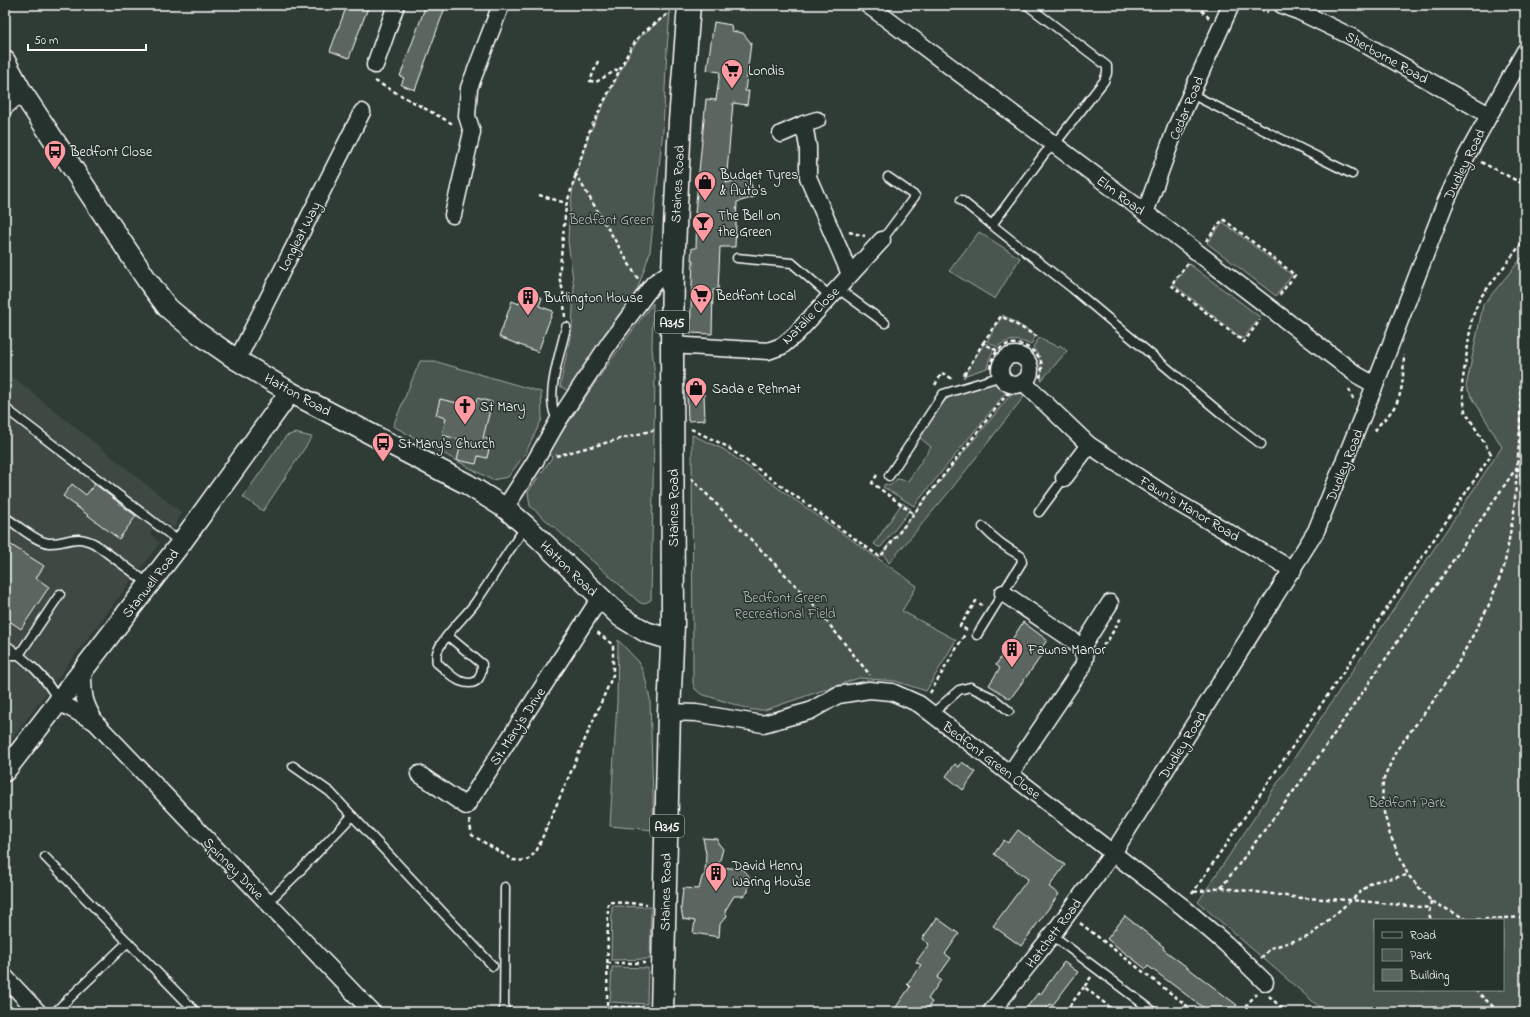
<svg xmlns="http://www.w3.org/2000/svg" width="1530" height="1017" font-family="'Indie Flower',sans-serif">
	<rect width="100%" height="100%" fill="#2f3b35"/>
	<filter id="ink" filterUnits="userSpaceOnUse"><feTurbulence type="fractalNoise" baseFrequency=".025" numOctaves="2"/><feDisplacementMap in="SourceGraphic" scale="8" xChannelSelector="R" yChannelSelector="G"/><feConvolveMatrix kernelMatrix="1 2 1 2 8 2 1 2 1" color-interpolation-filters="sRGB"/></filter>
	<g filter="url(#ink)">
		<!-- built -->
		<polygon fill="#3c4842" points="13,377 182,513 174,528 161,520 150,533 160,543 5,748 5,387"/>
		<!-- green -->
		<g fill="#4a544f" stroke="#a4aaa7" fill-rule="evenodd">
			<polygon points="670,13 667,48 663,130 650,252 632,305 568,391 560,386 572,328 574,288 568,241 569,218 573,187 579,166 590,132 630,52 641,36"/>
			<polygon points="1223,222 1292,275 1276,296 1207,243"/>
			<polygon points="979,232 1020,258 995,299 949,271"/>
			<path d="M 1525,254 L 1525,1012 L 1325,1012 L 1198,902 L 1502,447 L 1466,387 L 1483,305 ZM 1375,920 L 1503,920 L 1503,990 L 1375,990 Z"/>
			<polygon points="1189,264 1260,317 1243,339 1173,284"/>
			<path d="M 653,303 L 652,348 L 655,377 L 651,600 L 643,604 L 639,602 L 530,506 L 528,492 L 551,459 L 552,457 L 548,454 C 581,402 616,352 653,303 Z"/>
			<path d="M 1003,315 L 1036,335 L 1031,345 C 1017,339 1010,338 997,347 L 987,341 Z"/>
			<path d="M 1039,338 L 1058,347 L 1060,345 L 1067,351 L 1041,381 C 1042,365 1041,360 1033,347 Z"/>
			<polygon points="986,343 994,349 989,360 987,368 966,375 964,378 963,377 984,344"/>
			<polygon points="420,361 434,361 541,392 542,419 525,454 508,477 492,480 393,426"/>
			<path d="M 991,378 L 1007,391 L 914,506 L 883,487 L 885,484 L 890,486 L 897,479 L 908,481 L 931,447 L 919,437 C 928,421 937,404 954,394 C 965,388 979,383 991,378 Z"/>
			<polygon points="1020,392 1026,394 949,492 889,563 884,555 884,550 1012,393"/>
			<polygon points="295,433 312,437 263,511 243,497 286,436"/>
			<polygon points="692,435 723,449 917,586 902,611 956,640 926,691 895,681 859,678 765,710 752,710 701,694 695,689 693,683"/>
			<polygon points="902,503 911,509 881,547 878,547 874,544"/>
			<polygon points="618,640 639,662 645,677 650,699 654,830 610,826 617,702"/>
			<polygon points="612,906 651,907 650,959 611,960"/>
			<polygon points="612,967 648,968 647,1004 610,1002"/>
		</g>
		<!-- building -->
		<g fill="#5b6661" stroke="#fff">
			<polygon points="347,5 369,5 349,58 330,51"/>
			<polygon points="426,5 446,5 415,90 401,85 404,78 400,76"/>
			<polygon points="714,22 731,25 732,31 743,33 751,43 745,91 749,91 747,105 733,103 726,183 749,177 755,197 737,202 735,247 720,247 718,290 713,290 712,334 690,333 693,260 691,260 692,248 696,248 697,213 695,213 705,109 706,99 716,100 720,72 707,70"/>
			<polygon points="524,291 542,298 539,306 553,311 538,352 499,337 512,301 519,304"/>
			<polygon points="704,394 705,420 688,421 687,395"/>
			<polygon points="477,398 492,402 483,438 491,440 487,458 478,456 476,464 457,460 462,440 442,435 446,418 436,415 440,399 475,407"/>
			<polygon points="72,484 86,495 95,484 136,516 119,539 63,496"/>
			<polygon points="5,541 44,566 36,578 49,587 21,629 5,618"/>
			<polygon points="1023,622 1047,640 1039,652 1042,654 1035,665 1010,699 989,685 1000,668 996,665"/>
			<polygon points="962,762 976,772 963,790 946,776 955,764 959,767"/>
			<polygon points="1018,830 1065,865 1049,887 1059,894 1021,946 993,926 1028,879 994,854 1004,840 1008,843"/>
			<polygon points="703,838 718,839 718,843 723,849 718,867 743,869 749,876 748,892 743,896 734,896 725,911 727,916 720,924 719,937 693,933 695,921 683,919 681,908 683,888 699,889 702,877 705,874 706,854"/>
			<polygon points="1125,916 1164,947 1163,949 1237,1005 1231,1012 1209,1012 1148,966 1146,969 1107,939"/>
			<polygon points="937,918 959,934 945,954 951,958 937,978 941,980 928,999 932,1002 925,1012 902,1012 896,1007 910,987 907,984 921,965 916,962 929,944 922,939"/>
			<polygon points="1064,962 1078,972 1052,1006 1050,1004 1044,1012 1023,1012 1038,993 1040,995"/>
		</g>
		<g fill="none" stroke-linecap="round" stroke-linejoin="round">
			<!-- service casing -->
			<g stroke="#fff" stroke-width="11">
				<g id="service">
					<polyline points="1027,5 1107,66 1107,73 1104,81 1054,145 1045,153 992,225 1072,288 1223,415 1261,444"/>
					<polyline points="1191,94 1352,174"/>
					<polyline points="961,200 992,225"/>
					<polyline points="882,240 915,196 888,177"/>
					<polyline points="737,258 792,263 830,296"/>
					<polyline points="837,288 885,323"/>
					<polyline points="5,408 181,543"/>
					<path d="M 558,421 C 543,399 561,352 566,327"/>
					<polyline points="889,476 943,394 1002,376"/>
					<polyline points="1039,512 1064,478"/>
					<path d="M 5,517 C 16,524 36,542 49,543 C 68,544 73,533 95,544 L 149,584"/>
					<path d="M 977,635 L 1022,562 L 1021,556 C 1006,548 994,539 983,527"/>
					<path d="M 448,636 L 482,664 C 482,679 476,687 460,681 C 452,678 444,668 437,663 C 436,658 436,653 439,648 C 447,632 464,618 475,603 C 493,578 507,551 526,527"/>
					<path d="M 5,644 C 27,661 46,676 58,701"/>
					<polyline points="5,655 19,655"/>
					<polyline points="19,655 60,594"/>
					<polyline points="932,714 959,690 970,687 993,698 1009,711"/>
					<polyline points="293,766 330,792 493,966"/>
					<polyline points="45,857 196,1012"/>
					<polyline points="267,903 296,875 352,816"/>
					<polyline points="1052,935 1154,1012"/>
					<polyline points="55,1012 128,942"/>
					<polyline points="504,1012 505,887"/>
				</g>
			</g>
			<!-- minor casing -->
			<g stroke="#fff" stroke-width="19">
				<g id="minor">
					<polyline points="868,5 1167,229 1357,375 1375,385"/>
					<polyline points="1282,5 1298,11 1352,37 1489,115"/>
					<polyline points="375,65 396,5"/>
					<polyline points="5,107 22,92"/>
					<polyline points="817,120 804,124 808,147 808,177 850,274"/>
					<polyline points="781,134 804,124"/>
					<polyline points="1145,213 1177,125 1231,5"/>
					<polyline points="453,215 472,132 467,116 469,88 501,5"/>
					<polyline points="672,345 768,351 782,346 795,335 882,240"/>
					<circle cx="1015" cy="370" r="15"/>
					<polyline points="237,360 362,112"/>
					<polyline points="1023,382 1089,445 1178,503 1293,570"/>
					<polyline points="1064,478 1089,445"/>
					<polyline points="505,508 534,463 558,421 610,342 654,283 673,270"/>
					<polyline points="1003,593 1071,639 1081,649 1085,658 1083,666 1010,774"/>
					<polyline points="1081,649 1110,603"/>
					<path d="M 83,671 C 83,695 83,702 96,723 L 372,1012"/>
					<polyline points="59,702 95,722"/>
					<polyline points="669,712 696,713 763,724 810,711 838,695 869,690 892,692 919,704 1183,907 1226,944 1265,982"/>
					<polyline points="419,774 466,806 600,598"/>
					<polyline points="5,977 38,1012"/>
					<polyline points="991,1012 1052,935 1113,853 1316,531 1375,385 1444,206 1467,155 1525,51"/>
				</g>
			</g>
			<!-- tertiary casing -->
			<g stroke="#fff" stroke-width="23">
				<g id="tertiary">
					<polyline points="5,61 22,92 147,280 168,308 198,333 237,360 290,392 467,484 505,508 526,526 621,617 646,632 672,640"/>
					<polyline points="5,771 181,543 290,392"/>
				</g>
			</g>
			<!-- primary casing -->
			<g stroke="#fff" stroke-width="25">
				<polyline id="primary" points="662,1012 669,712 673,625 672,345 673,270 680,121 689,5"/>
			</g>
			<!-- path -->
			<g stroke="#fff" stroke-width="2.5" stroke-dasharray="4 3" stroke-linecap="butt">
				<polyline points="1197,5 1209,18"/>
				<polyline points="1246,8 1256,8 1268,12"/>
				<polyline points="1522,36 1525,30"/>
				<polyline points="598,61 590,81 596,82 620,68"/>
				<polyline points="375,81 453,124"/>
				<polyline points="1481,162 1525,185"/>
				<polyline points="575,173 638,279"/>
				<polyline points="539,195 566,203"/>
				<polyline points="849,232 865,236"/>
				<polyline points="1206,241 1223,219 1295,275 1278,297"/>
				<polyline points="1188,263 1171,285 1244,342 1260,320"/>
				<polyline points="565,317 563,291 559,277 566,206 589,132 629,51 640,35 670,12"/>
				<polyline points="983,343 1001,316 1038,337"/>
				<polyline points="1525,356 1521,371 1520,428 1514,512 1504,567 1488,607 1457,665 1434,700 1396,751 1383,781 1382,805 1390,835 1408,875 1431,901 1468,920 1525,917"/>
				<path d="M 990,368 C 993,344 1016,336 1034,352 C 1037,355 1041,359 1041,362 C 1043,367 1041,373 1040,378"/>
				<polyline points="964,375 983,343 998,351"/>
				<polyline points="935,385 942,373 953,379"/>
				<polyline points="1349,389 1353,399"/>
				<polyline points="691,429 726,446 880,557 1007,394 1013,394"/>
				<path d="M 1375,431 C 1379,423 1388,417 1393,409 C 1404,393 1403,374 1404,355"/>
				<polyline points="556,456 654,430"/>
				<polyline points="1517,467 1525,483"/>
				<polyline points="877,475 872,483 914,514"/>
				<polyline points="691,478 807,597 870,675"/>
				<polyline points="967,630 960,626 976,601 982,605"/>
				<polyline points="1103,645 1107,642 1122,616"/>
				<polyline points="930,693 965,634"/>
				<polyline points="469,820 472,835 513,860 526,861 536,852 613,675 613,645 596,631"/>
				<polyline points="1221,888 1308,772 1517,467"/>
				<polyline points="1194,892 1221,888 1250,891 1301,898 1351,900 1430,908"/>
				<polyline points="1192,894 1488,460 1491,454 1465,411 1462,385 1472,318 1480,298 1525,239"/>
				<polyline points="1431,901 1429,914 1431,920"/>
				<polyline points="1080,923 1195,1012"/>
				<polyline points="1261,958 1271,948 1310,936 1372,882 1408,875"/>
				<polyline points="607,963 645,963"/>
				<polyline points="1091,977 1084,987 1116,1012"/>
				<polyline points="1475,990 1499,1012"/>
				<polyline points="1269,996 1286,1012"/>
				<polyline points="607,1007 644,1007"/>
				<polyline points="607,1012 608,902 647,904"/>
				<polyline points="1065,1012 1084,987"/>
				<polyline points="1241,1012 1256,994"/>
			</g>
			<!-- service -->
			<use href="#service" stroke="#26332d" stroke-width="8"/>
			<!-- minor -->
			<use href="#minor" stroke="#26332d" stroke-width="16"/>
			<!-- tertiary -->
			<use href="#tertiary" stroke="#26332d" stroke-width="20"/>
			<!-- primary -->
			<use href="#primary" stroke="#26332d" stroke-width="22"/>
		</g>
	</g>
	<!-- icons -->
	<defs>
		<g id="supermarket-pin" transform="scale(1.15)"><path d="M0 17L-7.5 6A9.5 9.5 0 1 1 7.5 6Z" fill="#ff9aa2" stroke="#26332d"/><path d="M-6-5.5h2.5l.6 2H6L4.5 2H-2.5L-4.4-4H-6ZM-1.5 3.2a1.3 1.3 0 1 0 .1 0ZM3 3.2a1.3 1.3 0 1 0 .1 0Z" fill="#111"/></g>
		<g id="bus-pin" transform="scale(1.15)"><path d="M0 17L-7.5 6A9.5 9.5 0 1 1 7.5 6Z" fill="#ff9aa2" stroke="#26332d"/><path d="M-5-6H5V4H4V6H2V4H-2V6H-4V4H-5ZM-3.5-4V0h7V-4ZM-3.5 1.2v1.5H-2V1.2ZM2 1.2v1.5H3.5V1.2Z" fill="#111"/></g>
		<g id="shop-pin" transform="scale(1.15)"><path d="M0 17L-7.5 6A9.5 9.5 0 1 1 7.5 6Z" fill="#ff9aa2" stroke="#26332d"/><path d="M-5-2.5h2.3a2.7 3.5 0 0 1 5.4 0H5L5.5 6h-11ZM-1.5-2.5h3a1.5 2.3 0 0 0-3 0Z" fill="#111"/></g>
		<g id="bar-pin" transform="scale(1.15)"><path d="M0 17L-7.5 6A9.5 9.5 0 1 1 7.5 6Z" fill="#ff9aa2" stroke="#26332d"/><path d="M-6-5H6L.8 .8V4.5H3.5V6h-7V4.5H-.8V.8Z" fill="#111"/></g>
		<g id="building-pin" transform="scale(1.15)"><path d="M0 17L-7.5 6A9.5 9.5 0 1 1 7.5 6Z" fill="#ff9aa2" stroke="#26332d"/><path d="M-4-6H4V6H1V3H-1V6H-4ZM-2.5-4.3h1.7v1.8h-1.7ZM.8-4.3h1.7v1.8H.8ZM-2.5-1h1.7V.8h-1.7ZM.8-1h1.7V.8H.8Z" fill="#111"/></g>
		<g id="church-pin" transform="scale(1.15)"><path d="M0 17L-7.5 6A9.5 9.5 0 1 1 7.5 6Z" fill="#ff9aa2" stroke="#26332d"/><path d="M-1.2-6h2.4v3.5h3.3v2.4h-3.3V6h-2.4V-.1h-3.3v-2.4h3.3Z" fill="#111"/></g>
	</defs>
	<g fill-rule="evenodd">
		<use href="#supermarket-pin" x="732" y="70"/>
		<use href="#bus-pin" x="55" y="151"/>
		<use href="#shop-pin" x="705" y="182"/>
		<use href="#bar-pin" x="703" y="223"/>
		<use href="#supermarket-pin" x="701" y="295"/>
		<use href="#building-pin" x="528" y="297"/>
		<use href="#shop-pin" x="696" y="388"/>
		<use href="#church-pin" x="465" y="406"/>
		<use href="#bus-pin" x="383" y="443"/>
		<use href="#building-pin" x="1012" y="649"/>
		<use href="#building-pin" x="716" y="873"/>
	</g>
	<g text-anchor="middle" stroke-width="3" stroke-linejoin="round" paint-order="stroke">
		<!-- shield labels -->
		<g fill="#26332d" stroke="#bec2c0" stroke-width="1">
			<rect x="655" y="311" width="34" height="22" rx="3"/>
			<rect x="650" y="815" width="34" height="22" rx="3"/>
		</g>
		<g font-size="13" font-weight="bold" fill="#fff">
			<text x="672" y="327">A315</text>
			<text x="667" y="831">A315</text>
		</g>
		<!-- street labels -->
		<g font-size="14" fill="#fff" stroke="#26332d">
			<text transform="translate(1387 57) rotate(29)" y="5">Sherborne Road</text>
			<text transform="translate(1186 108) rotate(-67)" y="5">Cedar Road</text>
			<text transform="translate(1464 164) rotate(-64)" y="5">Dudley Road</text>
			<text transform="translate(677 184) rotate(-87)" y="5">Staines Road</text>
			<text transform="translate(1121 195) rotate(37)" y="5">Elm Road</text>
			<text transform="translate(299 236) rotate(-63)" y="5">Longleat Way</text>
			<text transform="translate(810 315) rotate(-45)" y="5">Natalie Close</text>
			<text transform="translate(298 394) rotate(29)" y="5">Hatton Road</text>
			<text transform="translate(1344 465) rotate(-68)" y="5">Dudley Road</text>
			<text transform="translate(673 508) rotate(-90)" y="5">Staines Road</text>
			<text transform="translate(1190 508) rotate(31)" y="5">Fawn's Manor Road</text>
			<text transform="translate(569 568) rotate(44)" y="5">Hatton Road</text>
			<text transform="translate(150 583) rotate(-52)" y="5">Stanwell Road</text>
			<text transform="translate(517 726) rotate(-57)" y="5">St. Mary's Drive</text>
			<text transform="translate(1182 745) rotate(-58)" y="5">Dudley Road</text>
			<text transform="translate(992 760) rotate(37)" y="5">Bedfont Green Close</text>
			<text transform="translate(234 868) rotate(46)" y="5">Spinney Drive</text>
			<text transform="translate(665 892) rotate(-89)" y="5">Staines Road</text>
			<text transform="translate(1053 933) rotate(-53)" y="5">Hatchett Road</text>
		</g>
		<!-- poi labels -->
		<g font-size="14" fill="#fff" stroke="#26332d" text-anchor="start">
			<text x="748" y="75">Londis</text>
			<text x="70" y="156">Bedfont Close</text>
			<text x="720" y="179">Budget Tyres<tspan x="720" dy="16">&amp; Auto's</tspan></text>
			<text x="718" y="220">The Bell on<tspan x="718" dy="16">the Green</tspan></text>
			<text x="716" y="300">Bedfont Local</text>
			<text x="544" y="302">Burlington House</text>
			<text x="712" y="393">Sada e Rehmat</text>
			<text x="480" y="411">St Mary</text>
			<text x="398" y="448">St Mary's Church</text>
			<text x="1028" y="654">Fawns Manor</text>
			<text x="732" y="870">David Henry<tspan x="732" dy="16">Waring House</tspan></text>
		</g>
		<!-- park labels -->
		<g font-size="14" fill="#b7bbb9" stroke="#26332d">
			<text x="611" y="224">Bedfont Green</text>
			<text x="785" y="602">Bedfont Green<tspan x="785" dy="16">Recreational Field</tspan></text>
			<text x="1407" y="807">Bedfont Park</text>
		</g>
	</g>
	<!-- margin -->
	<rect width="1530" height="1017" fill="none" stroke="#26332d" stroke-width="20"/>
	<rect x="10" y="10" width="1510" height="997" fill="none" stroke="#fff" stroke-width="1.5" filter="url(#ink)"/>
	<!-- legend -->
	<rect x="1374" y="919" width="130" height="72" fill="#26332d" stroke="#7d8581"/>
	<rect x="1382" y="932" width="20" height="6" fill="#26332d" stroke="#7d8581"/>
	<text x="1410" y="939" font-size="12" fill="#ffffff">Road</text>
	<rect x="1382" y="949" width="20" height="12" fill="#4a544f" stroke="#7d8581"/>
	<text x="1410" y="959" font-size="12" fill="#ffffff">Park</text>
	<rect x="1382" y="969" width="20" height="12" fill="#5b6661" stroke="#7d8581"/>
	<text x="1410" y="979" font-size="12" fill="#ffffff">Building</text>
	<!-- scale -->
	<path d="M28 44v6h118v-6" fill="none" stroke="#ffffff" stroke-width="2"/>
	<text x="34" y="44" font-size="12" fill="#ffffff" stroke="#26332d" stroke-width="3" paint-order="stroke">50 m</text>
</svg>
